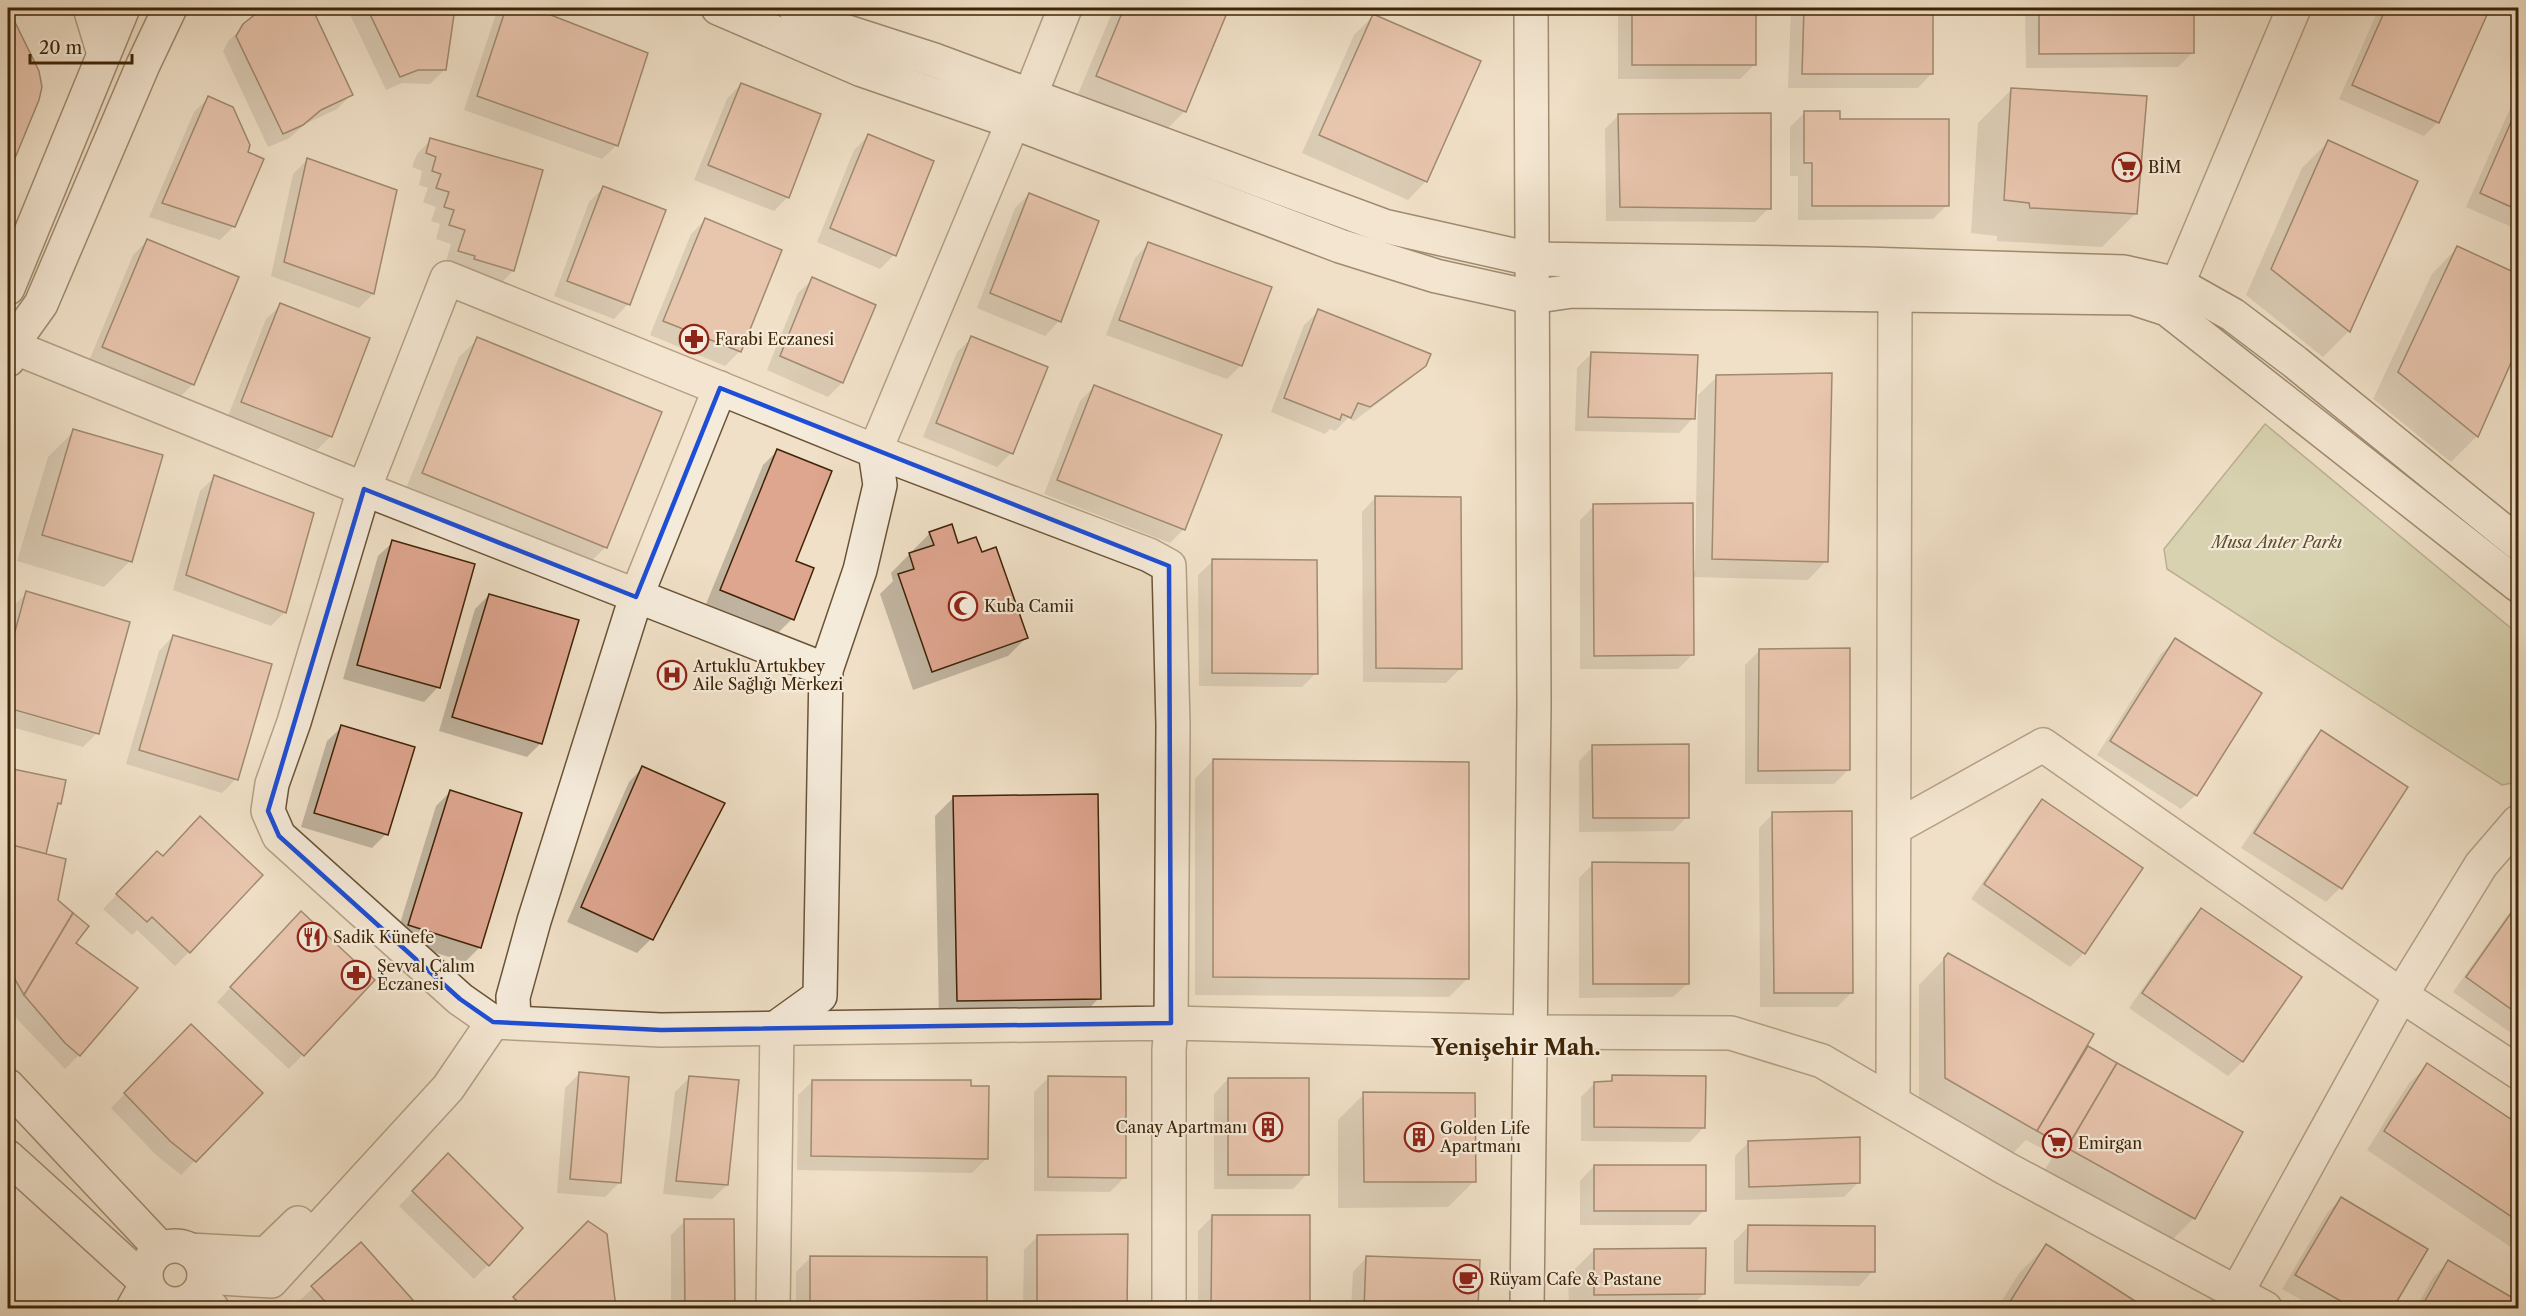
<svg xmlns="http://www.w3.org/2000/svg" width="2526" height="1316" font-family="'Libre Caslon Text',serif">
	<rect width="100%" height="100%" fill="#f0e0c7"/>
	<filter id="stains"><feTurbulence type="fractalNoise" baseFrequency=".00333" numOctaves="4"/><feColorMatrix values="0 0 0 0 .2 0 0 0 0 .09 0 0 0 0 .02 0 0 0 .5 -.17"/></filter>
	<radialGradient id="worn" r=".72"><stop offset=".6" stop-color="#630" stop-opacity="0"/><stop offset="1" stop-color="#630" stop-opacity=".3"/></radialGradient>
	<!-- green -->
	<polygon fill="#bac296" stroke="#7c734e" stroke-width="1.5" points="2265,424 2518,634 2518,782 2502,785 2167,569 2164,549"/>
	<!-- shadow -->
	<g fill="#0003">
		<polygon points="8,8 38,71 39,96 8,171"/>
		<polygon points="266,8 311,8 351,95 337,109 305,124 288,139 268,147 223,51 229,40"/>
		<polygon points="347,8 454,8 444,70 430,84 402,83 386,90"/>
		<polygon points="502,8 529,8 646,54 617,145 602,159 464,110 496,14"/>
		<polygon points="939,8 956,8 951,12"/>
		<polygon points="1114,8 1228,8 1185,111 1166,130 1078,94"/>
		<polygon points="1618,8 1754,8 1754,65 1740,79 1618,79"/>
		<polygon points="1791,8 1932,8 1932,73 1918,88 1788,88"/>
		<polygon points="2025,8 2192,8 2192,53 2178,67 2026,68"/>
		<polygon points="2379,8 2489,8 2438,122 2424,136 2339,99"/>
		<polygon points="1373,16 1426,181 1408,200 1302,153 1354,35"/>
		<polygon points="741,84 788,197 774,211 694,180 727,99"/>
		<polygon points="2011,90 2135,214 2102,247 1997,241 1997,236 1971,233 1978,123"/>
		<polygon points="2518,91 2518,230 2466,207"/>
		<polygon points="208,98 234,226 220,240 149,217 194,112"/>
		<polygon points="1805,112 1839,120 1947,205 1933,219 1798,220 1798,176 1790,176 1790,127"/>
		<polygon points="1619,115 1769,208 1755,222 1606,221 1605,129"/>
		<polygon points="868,136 894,255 880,269 817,242 854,150"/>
		<polygon points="431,140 513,271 499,285 445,265 451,244 436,239 440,224 431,221 436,207 423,202 428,188 419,185 422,171 412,167 417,154"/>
		<polygon points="2328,142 2416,181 2349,331 2323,357 2246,295 2302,168"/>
		<polygon points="308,159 396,191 373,294 359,308 271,276 293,174"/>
		<polygon points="603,188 664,211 628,304 614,319 554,296 589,202"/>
		<polygon points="1029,194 1097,222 1059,321 1045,336 977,308 1015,208"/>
		<polygon points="705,220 780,251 739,352 725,366 650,335 691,234"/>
		<polygon points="147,241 237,278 192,385 178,399 89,361 133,255"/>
		<polygon points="1149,243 1241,365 1227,379 1106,335 1135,258"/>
		<polygon points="2457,248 2518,276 2518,343 2477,436 2451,462 2373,399 2432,274"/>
		<polygon points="813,279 874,306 842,383 828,397 767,370 798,293"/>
		<polygon points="281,305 331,436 317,450 228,416 266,319"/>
		<polygon points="1319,311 1425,365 1410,379 1354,421 1348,418 1335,431 1330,429 1325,434 1271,412 1304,325"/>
		<polygon points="972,338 1011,453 997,467 923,437 957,352"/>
		<polygon points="478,339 606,547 587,565 405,491 459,357"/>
		<polygon points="1591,354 1693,418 1679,433 1575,431 1577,368"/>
		<polygon points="1717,377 1826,561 1808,580 1692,577 1692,655 1678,669 1580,669 1580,520 1594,506 1695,571 1698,395"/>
		<polygon points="1094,387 1184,529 1170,543 1044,494 1080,401"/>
		<polygon points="74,431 130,561 104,587 17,561 48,457"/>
		<polygon points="777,451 794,561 792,619 778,633 706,604 763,465"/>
		<polygon points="215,477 285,612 271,626 173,590 200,491"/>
		<polygon points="1376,497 1460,669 1446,683 1363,682 1362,512"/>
		<polygon points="930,533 981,554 1026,638 1008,656 913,690 880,594 893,581 891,573"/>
		<polygon points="393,542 438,687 424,702 343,679 378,556"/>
		<polygon points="1213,561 1316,673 1302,687 1199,686 1198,575"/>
		<polygon points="27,593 97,733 83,747 8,726 8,709 90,733 90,730 8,706 8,624 12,607"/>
		<polygon points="489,595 541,743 527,757 439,731 475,609"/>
		<polygon points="173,636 236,779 222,793 126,764 159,651"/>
		<polygon points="2176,640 2260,694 2196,795 2181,809 2097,755 2161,654"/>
		<polygon points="1759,651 1848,770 1834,784 1745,784 1745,665"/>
		<polygon points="342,727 386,834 372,848 301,827 327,741"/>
		<polygon points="2321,732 2406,787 2340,888 2326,902 2241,848 2307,747"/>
		<polygon points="1593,747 1687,817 1673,831 1579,832 1579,761"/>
		<polygon points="1213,760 1468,978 1449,997 1195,995 1195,779"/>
		<polygon points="643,767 651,939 637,953 567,922 629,782"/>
		<polygon points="8,770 65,782 60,803 55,808 44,856 56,900 73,943 79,1055 65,1069 16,1018 8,1004"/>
		<polygon points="450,792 480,947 465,962 395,940 436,806"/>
		<polygon points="954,797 1099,998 1081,1017 939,1019 935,816"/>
		<polygon points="2043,801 2084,953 2070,967 1971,899 2029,815"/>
		<polygon points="1773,814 1852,992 1837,1007 1760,1007 1759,828"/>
		<polygon points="163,857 189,952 175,966 137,930 132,935 103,909 143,867"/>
		<polygon points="1593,864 1688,983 1673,997 1579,998 1579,878"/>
		<polygon points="2518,905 2518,1038 2453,992 2507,916"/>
		<polygon points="2201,910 2300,977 2242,1062 2228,1076 2129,1008 2187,924"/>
		<polygon points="287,927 373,980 289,1069 217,1002"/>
		<polygon points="1948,955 2083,1052 2088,1048 2194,1218 2168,1244 2042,1174 2054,1155 2026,1140 2010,1156 1919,1104 1919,985"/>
		<polygon points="191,1026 261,1093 181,1175 156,1155 111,1108"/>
		<polygon points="2428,1065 2518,1125 2518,1252 2367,1150 2409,1083"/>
		<polygon points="579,1074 619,1183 605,1197 557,1193 565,1088"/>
		<polygon points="690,1077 727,1185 712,1199 663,1194 675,1092"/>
		<polygon points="1049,1077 1124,1178 1110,1192 1034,1191 1034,1092"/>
		<polygon points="1613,1077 1704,1127 1690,1142 1581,1141 1581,1097 1595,1083 1607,1083"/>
		<polygon points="1228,1079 1307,1174 1293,1189 1214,1189 1214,1094"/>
		<polygon points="813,1081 986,1159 972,1173 797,1170 798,1095"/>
		<polygon points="1364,1094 1474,1181 1448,1207 1338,1208 1338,1120"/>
		<polygon points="1749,1142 1858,1183 1844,1197 1735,1200 1735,1156"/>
		<polygon points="1594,1166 1704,1210 1690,1225 1580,1225 1580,1181"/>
		<polygon points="434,1170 488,1265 474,1279 399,1206"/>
		<polygon points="2341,1199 2426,1249 2391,1308 2315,1308 2282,1289 2327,1213"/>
		<polygon points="1212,1217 1309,1217 1309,1308 1198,1308 1198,1231"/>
		<polygon points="685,1221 733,1221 733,1308 671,1308 671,1235"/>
		<polygon points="1749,1226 1873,1271 1859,1286 1734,1284 1734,1241"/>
		<polygon points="606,1235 614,1308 504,1308 574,1237"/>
		<polygon points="1038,1236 1126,1236 1125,1308 1023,1308 1024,1250"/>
		<polygon points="361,1244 418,1308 304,1308 298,1302"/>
		<polygon points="2046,1246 2144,1308 1997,1308 2020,1272"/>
		<polygon points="1594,1250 1704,1294 1689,1308 1569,1308 1568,1276"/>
		<polygon points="1367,1257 1479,1261 1477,1308 1351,1308 1353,1272"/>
		<polygon points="810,1258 986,1259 986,1308 796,1308 796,1272"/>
		<polygon points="2449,1262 2518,1303 2518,1308 2416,1308 2434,1276"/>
	</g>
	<!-- building -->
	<g fill="#dea58f" stroke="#3e2405" stroke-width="1.5">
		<polygon points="8,8 39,71 42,87 39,100 8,175"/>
		<polygon points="263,8 312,8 353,95 321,110 303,125 283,134 236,36 243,24"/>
		<polygon points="367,8 455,8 446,70 418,70 400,77"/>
		<polygon points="506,8 533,8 648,53 618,146 477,96"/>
		<polygon points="1124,8 1229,8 1186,112 1096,76"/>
		<rect x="1632" y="8" width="124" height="57"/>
		<polygon points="1804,8 1933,8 1933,74 1802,74"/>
		<polygon points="2039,8 2194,8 2194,53 2039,54"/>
		<polygon points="2386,8 2490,8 2439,123 2352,85"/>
		<polygon points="1373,14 1481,61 1427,182 1319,135"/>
		<polygon points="741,83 821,114 789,198 708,165"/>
		<polygon points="2011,88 2147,96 2137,214 2030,208 2029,203 2004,200"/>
		<polygon points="208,96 233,107 250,145 248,152 264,159 235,227 162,203"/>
		<polygon points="2518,106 2518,210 2480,193"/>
		<polygon points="1804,111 1840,111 1840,119 1949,119 1949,206 1812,206 1812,163 1804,163"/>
		<polygon points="1771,113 1771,209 1620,207 1618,114"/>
		<polygon points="868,134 934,161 896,256 830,228"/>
		<polygon points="430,138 543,170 514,271 474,259 475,256 458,251 465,230 449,225 454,210 444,207 449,192 436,188 441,174 432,171 436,157 426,153"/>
		<polygon points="2328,140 2418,181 2350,332 2271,269"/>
		<polygon points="307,158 397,190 374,294 284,262"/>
		<polygon points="603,186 666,210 630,305 567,281"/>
		<polygon points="1029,193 1099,221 1061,322 990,293"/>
		<polygon points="705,218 782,250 741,352 663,321"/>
		<polygon points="147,239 239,277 194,385 102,347"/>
		<polygon points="1148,242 1272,287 1242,366 1119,320"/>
		<polygon points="2457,246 2518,274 2518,347 2478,437 2398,372"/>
		<polygon points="812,277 876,305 843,383 780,356"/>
		<polygon points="280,303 370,338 332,437 241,402"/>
		<polygon points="1318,309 1431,354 1426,366 1370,407 1358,403 1351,418 1342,414 1340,420 1284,398"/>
		<polygon points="971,336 1048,367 1013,454 936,423"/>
		<polygon points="477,337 662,412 607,548 422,473"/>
		<polygon points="1591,352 1698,355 1695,419 1588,417"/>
		<polygon points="1832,373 1828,562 1712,559 1716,375"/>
		<polygon points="1094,385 1222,435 1185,530 1057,480"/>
		<polygon points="73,429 163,455 132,562 42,535"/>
		<polygon points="777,449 832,471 796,561 814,568 794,620 720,590"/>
		<polygon points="214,475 314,513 286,613 186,575"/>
		<polygon points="1375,496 1461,497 1462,669 1376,668"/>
		<polygon points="1693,503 1694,655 1594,656 1593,504"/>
		<polygon points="952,524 958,543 976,537 982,552 996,547 1028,638 932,672 898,574 914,569 909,553 934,545 929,532"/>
		<polygon points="392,540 475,564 440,688 357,665"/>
		<polygon points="1212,559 1317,560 1318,674 1212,673"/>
		<polygon points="26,591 130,622 99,734 8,708 8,657"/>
		<polygon points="489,594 579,620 542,744 452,717"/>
		<polygon points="173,635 272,664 238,780 139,750"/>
		<polygon points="2175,638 2262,693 2197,796 2110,741"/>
		<polygon points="1850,648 1850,770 1758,771 1759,649"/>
		<polygon points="341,725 415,747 388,835 314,813"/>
		<polygon points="2321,730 2408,787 2342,889 2254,833"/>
		<polygon points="1689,744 1689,818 1593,818 1592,745"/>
		<polygon points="1213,759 1469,762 1469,979 1213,977"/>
		<polygon points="642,766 725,803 653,940 581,907"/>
		<polygon points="8,768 66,780 61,804 58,803 46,854 8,844"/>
		<polygon points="450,790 522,813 481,948 408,925"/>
		<polygon points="1098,794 1101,999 957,1001 953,796"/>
		<polygon points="2042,799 2143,868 2085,954 1984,884"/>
		<polygon points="1852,811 1853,993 1774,993 1772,812"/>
		<polygon points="200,816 263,875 190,953 152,917 147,922 116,894 157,851 163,856"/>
		<polygon points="8,844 66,859 58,900 73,913 24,995 8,967"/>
		<polygon points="1592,862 1689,863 1689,984 1593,984"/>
		<polygon points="2518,903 2518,1014 2466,977"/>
		<polygon points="2201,908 2302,977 2243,1062 2142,993"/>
		<polygon points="301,911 375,980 304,1056 230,987"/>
		<polygon points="73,913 89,926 76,943 138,988 80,1056 65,1043 24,995"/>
		<polygon points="1948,953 2094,1034 2037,1131 1945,1078 1944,958"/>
		<polygon points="191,1024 263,1093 196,1162 170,1141 124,1093"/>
		<polygon points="2088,1046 2117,1063 2067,1148 2037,1131"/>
		<polygon points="2117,1063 2243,1132 2195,1219 2067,1148"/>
		<polygon points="2427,1063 2518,1124 2518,1221 2384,1131"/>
		<polygon points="579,1072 629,1077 621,1183 570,1179"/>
		<polygon points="1612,1075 1706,1076 1705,1128 1594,1127 1594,1082 1612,1081"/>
		<polygon points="689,1076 739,1080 728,1185 676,1181"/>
		<polygon points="1048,1076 1126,1077 1126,1178 1048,1177"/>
		<rect x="1228" y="1078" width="81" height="97"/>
		<polygon points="812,1080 971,1080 971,1086 989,1086 988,1159 811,1156"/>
		<polygon points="1363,1092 1475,1093 1476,1182 1364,1182"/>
		<polygon points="1860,1137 1860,1183 1749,1187 1748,1141"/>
		<polygon points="448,1153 523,1228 489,1266 412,1191"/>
		<rect x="1594" y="1165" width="112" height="46"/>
		<polygon points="2341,1197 2428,1249 2393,1308 2353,1308 2295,1275"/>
		<polygon points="1212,1215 1310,1215 1310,1308 1211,1308"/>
		<polygon points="684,1219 734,1219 735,1308 685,1308"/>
		<polygon points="588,1221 607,1234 616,1308 524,1308 513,1297"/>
		<polygon points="1748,1225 1875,1226 1875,1272 1747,1271"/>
		<polygon points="1128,1234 1127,1308 1037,1308 1037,1235"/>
		<polygon points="361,1242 420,1308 331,1308 311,1286"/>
		<polygon points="2046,1244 2146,1308 2006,1308"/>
		<polygon points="1706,1248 1705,1294 1594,1295 1594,1249"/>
		<polygon points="810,1256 987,1257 987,1308 810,1308"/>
		<polygon points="1366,1256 1480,1260 1478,1308 1364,1308"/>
		<polygon points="2448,1260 2518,1301 2518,1308 2421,1308"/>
	</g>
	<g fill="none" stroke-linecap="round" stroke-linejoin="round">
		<!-- street casing -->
		<g stroke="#6a5336" stroke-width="36">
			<g id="street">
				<polyline points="90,8 103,51"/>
				<polyline points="1030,96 1065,8"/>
				<polyline points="2167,309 2294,8"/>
				<polyline points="11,346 364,489 826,670"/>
				<polyline points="1896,827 2043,745 2401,995 2518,1072"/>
				<polyline points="514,1022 513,997 534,921 636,597 720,388"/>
				<polyline points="1893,1102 1895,293"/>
				<polyline points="189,1250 266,1254 298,1223"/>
				<polyline points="204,1277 271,1281 448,1088 493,1022"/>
				<polyline points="2237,1292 2401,995 2481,865 2518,822"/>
				<polyline points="197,1294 212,1308"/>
				<polyline points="773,1308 777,1027 820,996 826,670 860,570 880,485 875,451 1013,122"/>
				<polyline points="1169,1308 1169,1050 1171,1023 1173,725 1169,566 1149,555 875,451 447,278 364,489 294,722 272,784 268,811 279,836 460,999 493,1022 661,1030 1171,1023 1530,1032 1731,1033 1822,1061 2005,1168 2265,1308"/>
			</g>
		</g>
		<!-- secondary casing -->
		<g stroke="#3e2405" stroke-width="36">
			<g id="secondary">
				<polyline points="718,8 862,70 1013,122 1340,246 1436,276 1531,297 1572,291 2133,298 2167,309 2518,585"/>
				<polyline points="795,8 841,30 934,60 1384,226 1531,259 1865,264 2124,272 2178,284 2233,315 2295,362 2518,543"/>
				<polyline points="8,288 123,8"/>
				<polyline points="8,360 11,346 41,304 143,65 170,8"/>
				<polyline points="8,1086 161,1249"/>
				<polyline points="8,1157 147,1283 133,1308"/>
				<circle cx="175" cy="1275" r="29"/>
				<polyline points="1527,1308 1534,704 1531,8"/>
			</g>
		</g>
		<!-- street -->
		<use href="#street" stroke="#f5ebdb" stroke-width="33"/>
		<!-- secondary -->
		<use href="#secondary" stroke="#f5ebdb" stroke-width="33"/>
	</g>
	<!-- marked area -->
	<path d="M0 0H2526V1316H0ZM 720,388 L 1169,566 L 1171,1023 L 661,1030 L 493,1022 L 460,999 L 279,836 L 268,811 L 364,489 L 636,597 Z" fill="#f0e0c7" fill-opacity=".55" fill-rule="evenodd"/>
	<path fill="none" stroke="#1d4ed8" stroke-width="4.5" stroke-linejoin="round" d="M 720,388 L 1169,566 L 1171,1023 L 661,1030 L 493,1022 L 460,999 L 279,836 L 268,811 L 364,489 L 636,597 Z"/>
	<!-- icons -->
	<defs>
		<g id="supermarket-ring" transform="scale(1.5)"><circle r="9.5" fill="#f5ebdb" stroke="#8f2418" stroke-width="1.5"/><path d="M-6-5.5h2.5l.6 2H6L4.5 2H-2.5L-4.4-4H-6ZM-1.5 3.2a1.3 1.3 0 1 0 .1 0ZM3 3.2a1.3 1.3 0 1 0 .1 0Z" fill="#8f2418"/></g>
		<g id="pharmacy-ring" transform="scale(1.5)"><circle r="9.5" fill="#f5ebdb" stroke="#8f2418" stroke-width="1.5"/><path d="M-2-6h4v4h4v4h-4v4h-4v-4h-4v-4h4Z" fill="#8f2418"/></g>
		<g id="mosque-ring" transform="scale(1.5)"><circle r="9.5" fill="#f5ebdb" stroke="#8f2418" stroke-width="1.5"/><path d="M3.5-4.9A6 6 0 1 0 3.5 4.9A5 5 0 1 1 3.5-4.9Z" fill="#8f2418"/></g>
		<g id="hospital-ring" transform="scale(1.5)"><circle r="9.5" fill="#f5ebdb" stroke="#8f2418" stroke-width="1.5"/><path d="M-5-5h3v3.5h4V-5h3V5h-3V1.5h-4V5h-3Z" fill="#8f2418"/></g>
		<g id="restaurant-ring" transform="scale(1.5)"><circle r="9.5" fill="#f5ebdb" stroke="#8f2418" stroke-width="1.5"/><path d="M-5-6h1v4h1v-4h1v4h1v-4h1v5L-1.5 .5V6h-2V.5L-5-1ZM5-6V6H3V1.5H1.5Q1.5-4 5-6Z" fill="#8f2418"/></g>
		<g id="building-ring" transform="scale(1.5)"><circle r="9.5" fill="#f5ebdb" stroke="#8f2418" stroke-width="1.5"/><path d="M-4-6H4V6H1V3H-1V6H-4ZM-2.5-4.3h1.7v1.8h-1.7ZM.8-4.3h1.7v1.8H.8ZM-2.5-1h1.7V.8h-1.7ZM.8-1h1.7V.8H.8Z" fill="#8f2418"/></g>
		<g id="cafe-ring" transform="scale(1.5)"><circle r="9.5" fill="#f5ebdb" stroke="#8f2418" stroke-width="1.5"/><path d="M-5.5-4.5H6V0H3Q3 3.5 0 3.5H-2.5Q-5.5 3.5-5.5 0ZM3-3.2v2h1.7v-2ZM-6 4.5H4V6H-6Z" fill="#8f2418"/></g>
	</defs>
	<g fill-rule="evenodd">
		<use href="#supermarket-ring" x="2127" y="167"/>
		<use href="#pharmacy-ring" x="694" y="339"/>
		<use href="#mosque-ring" x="963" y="606"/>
		<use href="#hospital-ring" x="672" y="675"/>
		<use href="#restaurant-ring" x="312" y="937"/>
		<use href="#pharmacy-ring" x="356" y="975"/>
		<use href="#building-ring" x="1268" y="1127"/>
		<use href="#building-ring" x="1419" y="1137"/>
		<use href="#supermarket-ring" x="2057" y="1143"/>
		<use href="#cafe-ring" x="1468" y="1279"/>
	</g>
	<g text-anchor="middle" stroke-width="4.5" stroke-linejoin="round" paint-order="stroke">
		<!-- poi labels -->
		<g font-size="16" fill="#3e2405" stroke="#f5ebdb" text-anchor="start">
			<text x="2148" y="173">BİM</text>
			<text x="715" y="345">Farabi Eczanesi</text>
			<text x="984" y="612">Kuba Camii</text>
			<text x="693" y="672">Artuklu Artukbey<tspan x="693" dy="18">Aile Sağlığı Merkezi</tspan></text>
			<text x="333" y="943">Sadik Künefe</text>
			<text x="377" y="972">Şevval Çalım<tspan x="377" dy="18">Eczanesi</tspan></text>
			<text x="1247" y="1133" text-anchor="end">Canay Apartmanı</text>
			<text x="1440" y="1134">Golden Life<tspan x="1440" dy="18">Apartmanı</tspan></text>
			<text x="2078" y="1149">Emirgan</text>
			<text x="1489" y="1285">Rüyam Cafe &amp; Pastane</text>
		</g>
		<!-- park labels -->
		<g font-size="16" font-style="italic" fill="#5d4c29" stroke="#f5ebdb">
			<text x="2277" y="548">Musa Anter Parkı</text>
		</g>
		<!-- district labels -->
		<g font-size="22" font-weight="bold" fill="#3e2405" stroke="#f5ebdb">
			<text x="1516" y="1055">Yenişehir Mah.</text>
		</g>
	</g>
	<!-- margin -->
	<rect width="2526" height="1316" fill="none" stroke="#f0e0c7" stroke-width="30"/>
	<rect x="9" y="9" width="2508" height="1298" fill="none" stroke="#3e2405" stroke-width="3"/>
	<rect x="15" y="15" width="2496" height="1286" fill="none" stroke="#3e2405" stroke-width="1.5"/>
	<!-- scale -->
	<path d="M30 54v9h102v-9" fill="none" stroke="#3e2405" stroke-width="3"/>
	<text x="39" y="54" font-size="18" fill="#3e2405" stroke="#f5ebdb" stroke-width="4.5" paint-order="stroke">20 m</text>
	<rect width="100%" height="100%" filter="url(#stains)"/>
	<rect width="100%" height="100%" fill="url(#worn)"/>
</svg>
